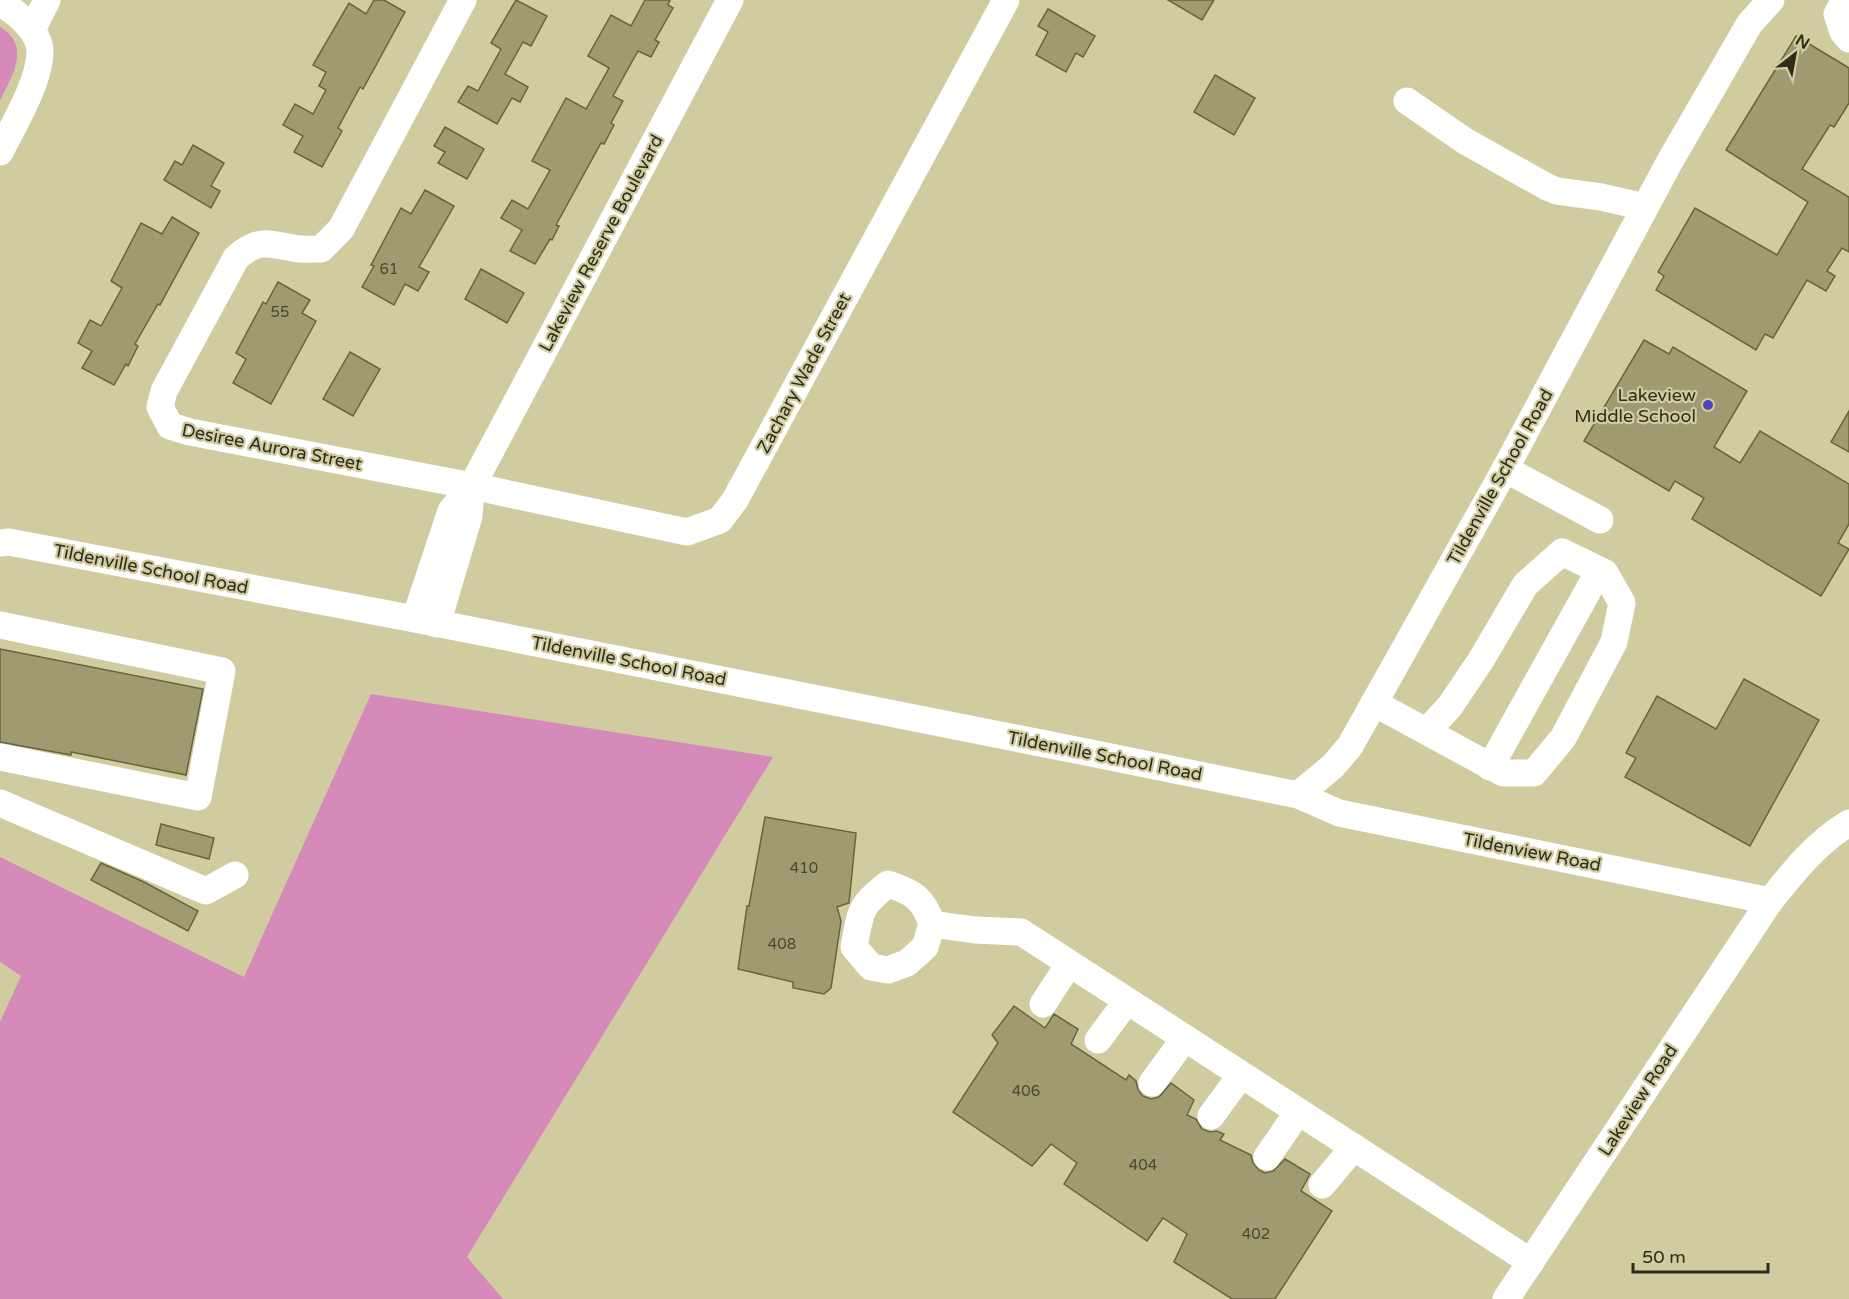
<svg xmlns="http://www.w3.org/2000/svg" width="1849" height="1299" font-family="'Varela Round',sans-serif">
	<rect width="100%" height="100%" fill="#d1cca0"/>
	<!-- green -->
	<g fill="#d58aba">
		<path d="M 0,27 C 32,46 12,76 0,101 Z"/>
		<polygon points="371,694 773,757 467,1257 503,1299 0,1299 0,1022 21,976 0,962 0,857 244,977"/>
	</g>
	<!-- building -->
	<g fill="#a09a70" stroke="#6a643c" stroke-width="1.5">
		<polygon points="374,0 384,0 405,12 363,89 360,87 338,128 342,131 322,167 294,152 303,136 283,125 295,104 313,114 326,90 319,86 326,72 313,65 349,3 366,14"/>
		<polygon points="516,0 547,16 531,46 523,42 505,74 528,87 520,102 512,98 497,124 458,102 468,86 478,91 501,49 491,43"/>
		<polygon points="645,0 670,0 668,5 673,8 655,40 659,42 651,57 638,51 613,96 623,101 611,123 614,125 604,144 601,143 556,225 559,226 552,240 550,239 535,264 510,251 522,230 501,218 512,200 528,209 550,170 532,161 566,98 586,109 609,68 588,56 611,15 631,26"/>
		<polygon points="1168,0 1214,0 1202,20"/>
		<polygon points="1048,9 1095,36 1083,57 1076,53 1066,72 1036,55 1048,32 1038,26"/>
		<polygon points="1796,36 1849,68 1849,103 1834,127 1830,125 1802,169 1849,197 1849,252 1842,248 1827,271 1835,276 1826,291 1807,280 1773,338 1765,334 1756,350 1656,290 1664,276 1658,272 1695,208 1777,255 1808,202 1726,150"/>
		<polygon points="1215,75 1255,98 1234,135 1194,112"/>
		<polygon points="445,127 484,149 467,179 438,163 445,152 434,146"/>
		<polygon points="193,145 224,163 211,186 220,191 211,208 164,180 175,161 182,165"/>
		<polygon points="425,190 454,206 419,267 429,272 418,291 405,284 394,305 362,287 374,266 371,265 401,208 411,214"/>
		<polygon points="172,217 199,233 160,305 158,304 135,344 138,346 128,366 126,364 114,385 82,368 92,351 78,343 90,320 101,326 122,288 111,281 141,223 162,234"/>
		<polygon points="481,269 524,293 507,323 465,299"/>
		<polygon points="278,282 310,300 302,313 316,321 271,404 233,383 246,359 236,353 263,302 266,304"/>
		<polygon points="1644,340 1669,354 1673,347 1747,391 1714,447 1740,463 1760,431 1849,484 1849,524 1838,543 1849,549 1821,596 1692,519 1704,498 1675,481 1669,491 1584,441"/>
		<polygon points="350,352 380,369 353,416 323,399"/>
		<polygon points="1849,411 1849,452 1831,442"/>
		<polygon points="0,649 203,689 186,775 71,752 71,755 0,742"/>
		<polygon points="1744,679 1819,720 1750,846 1625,777 1636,758 1626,753 1657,696 1716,729"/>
		<polygon points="765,817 856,833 849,903 837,907 841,921 831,988 824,994 793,988 793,982 738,969 747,906 749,906"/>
		<polygon points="161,824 214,838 209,859 156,845"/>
		<polygon points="101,863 144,882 198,911 188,931 91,880"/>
		<polygon points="1014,1006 1045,1028 1054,1014 1078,1029 1071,1044 1126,1080 1129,1075 1136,1081 1138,1090 1143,1096 1151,1099 1159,1097 1171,1083 1194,1100 1187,1115 1196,1119 1202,1129 1210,1132 1217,1131 1224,1134 1220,1140 1251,1155 1253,1163 1259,1170 1265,1173 1273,1171 1285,1159 1310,1174 1301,1191 1332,1211 1275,1299 1232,1299 1174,1262 1187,1234 1163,1218 1147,1241 1064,1184 1077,1163 1051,1144 1032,1166 953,1112 998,1043 992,1035"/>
	</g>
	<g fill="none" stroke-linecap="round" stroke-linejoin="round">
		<!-- minor -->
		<g stroke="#fff" stroke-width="27">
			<path d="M 463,0 L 341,229 L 321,249 C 312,249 302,250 293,248 C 267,243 257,239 236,258 L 164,391 L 160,407 L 170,426 L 190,432 L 472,486 L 687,532 L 720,520 L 735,500 L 1006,0"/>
			<polyline points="1845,0 1837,14 1843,32 1849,39"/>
			<path d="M 0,3 C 16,11 40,32 40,52 C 40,81 13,126 0,152"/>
			<polyline points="32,30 47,0"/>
			<polyline points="1407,101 1465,141 1547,187 1557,191 1601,197 1645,207"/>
			<polyline points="1505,469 1600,520"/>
			<polyline points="0,543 9,542 415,619 1086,752 1298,795 1339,813 1770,901"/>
			<polyline points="415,619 451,511 472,486 730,0"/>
			<polyline points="437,624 469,516 471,488"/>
			<polyline points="0,625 222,671 198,797 0,757"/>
			<polyline points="1374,703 1503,773 1534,773 1563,738 1614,642 1622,603 1605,573 1562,552 1525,585 1481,660 1450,706 1427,731"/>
			<polyline points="1490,767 1599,571"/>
			<polyline points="1298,795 1333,766 1350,746 1503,473 1670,161 1750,23 1771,0"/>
			<polyline points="0,803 206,891 235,875"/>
			<path d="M 932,924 L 925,947 L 907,963 L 888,970 L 871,967 L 854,947 C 861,912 858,907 888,884 C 913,892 923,898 932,924 L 975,930 L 1021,932 L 1531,1262"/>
			<polyline points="1043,1004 1069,964"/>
			<polyline points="1098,1040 1127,1001"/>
			<polyline points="1152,1083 1185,1038"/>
			<polyline points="1211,1116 1241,1075"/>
			<polyline points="1267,1157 1298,1112"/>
			<polyline points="1322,1185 1354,1147"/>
			<path d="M 1506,1299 L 1770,901 C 1794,871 1816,843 1849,823"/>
		</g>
	</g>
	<!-- markers -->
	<circle fill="#4f43ba" stroke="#d1cca0" stroke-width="2" cx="1708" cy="405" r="6"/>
	<g text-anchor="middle" stroke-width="4.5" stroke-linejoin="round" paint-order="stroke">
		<!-- number labels -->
		<g font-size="15" fill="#4a4830">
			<text x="389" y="274">61</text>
			<text x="280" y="317">55</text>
			<text x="804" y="873">410</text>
			<text x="782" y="949">408</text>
			<text x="1026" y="1096">406</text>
			<text x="1143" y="1170">404</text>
			<text x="1256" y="1239">402</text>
		</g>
		<!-- street labels -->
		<g font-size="18" fill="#2e2c1b" stroke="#d1cca0">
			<text transform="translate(601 243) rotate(-62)" y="6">Lakeview Reserve Boulevard</text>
			<text transform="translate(804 373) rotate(-62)" y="6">Zachary Wade Street</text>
			<text transform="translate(272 447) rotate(11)" y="6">Desiree Aurora Street</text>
			<text transform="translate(1500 477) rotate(-61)" y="6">Tildenville School Road</text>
			<text transform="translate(151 569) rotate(11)" y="6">Tildenville School Road</text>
			<text transform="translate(629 661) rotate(11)" y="6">Tildenville School Road</text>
			<text transform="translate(1105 756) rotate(11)" y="6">Tildenville School Road</text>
			<text transform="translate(1532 852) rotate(11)" y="6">Tildenview Road</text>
			<text transform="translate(1638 1100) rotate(-57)" y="6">Lakeview Road</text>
		</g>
		<!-- poi labels -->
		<g font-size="18" fill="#2e2c1b" stroke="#d1cca0" text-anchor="end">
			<text x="1696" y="401">Lakeview<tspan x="1696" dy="21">Middle School</tspan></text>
		</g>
	</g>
	<!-- north arrow -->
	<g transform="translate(1795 54) rotate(31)" stroke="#d1cca0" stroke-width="4.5" paint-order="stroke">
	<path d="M0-4.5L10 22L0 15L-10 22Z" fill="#2e2c1b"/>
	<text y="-9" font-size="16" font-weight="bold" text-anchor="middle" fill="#2e2c1b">N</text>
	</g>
	<!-- scale -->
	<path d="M1633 1263v9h135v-9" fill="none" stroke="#2e2c1b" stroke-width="3"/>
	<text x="1642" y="1263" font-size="18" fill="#2e2c1b" stroke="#d1cca0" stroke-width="4.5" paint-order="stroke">50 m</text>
</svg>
